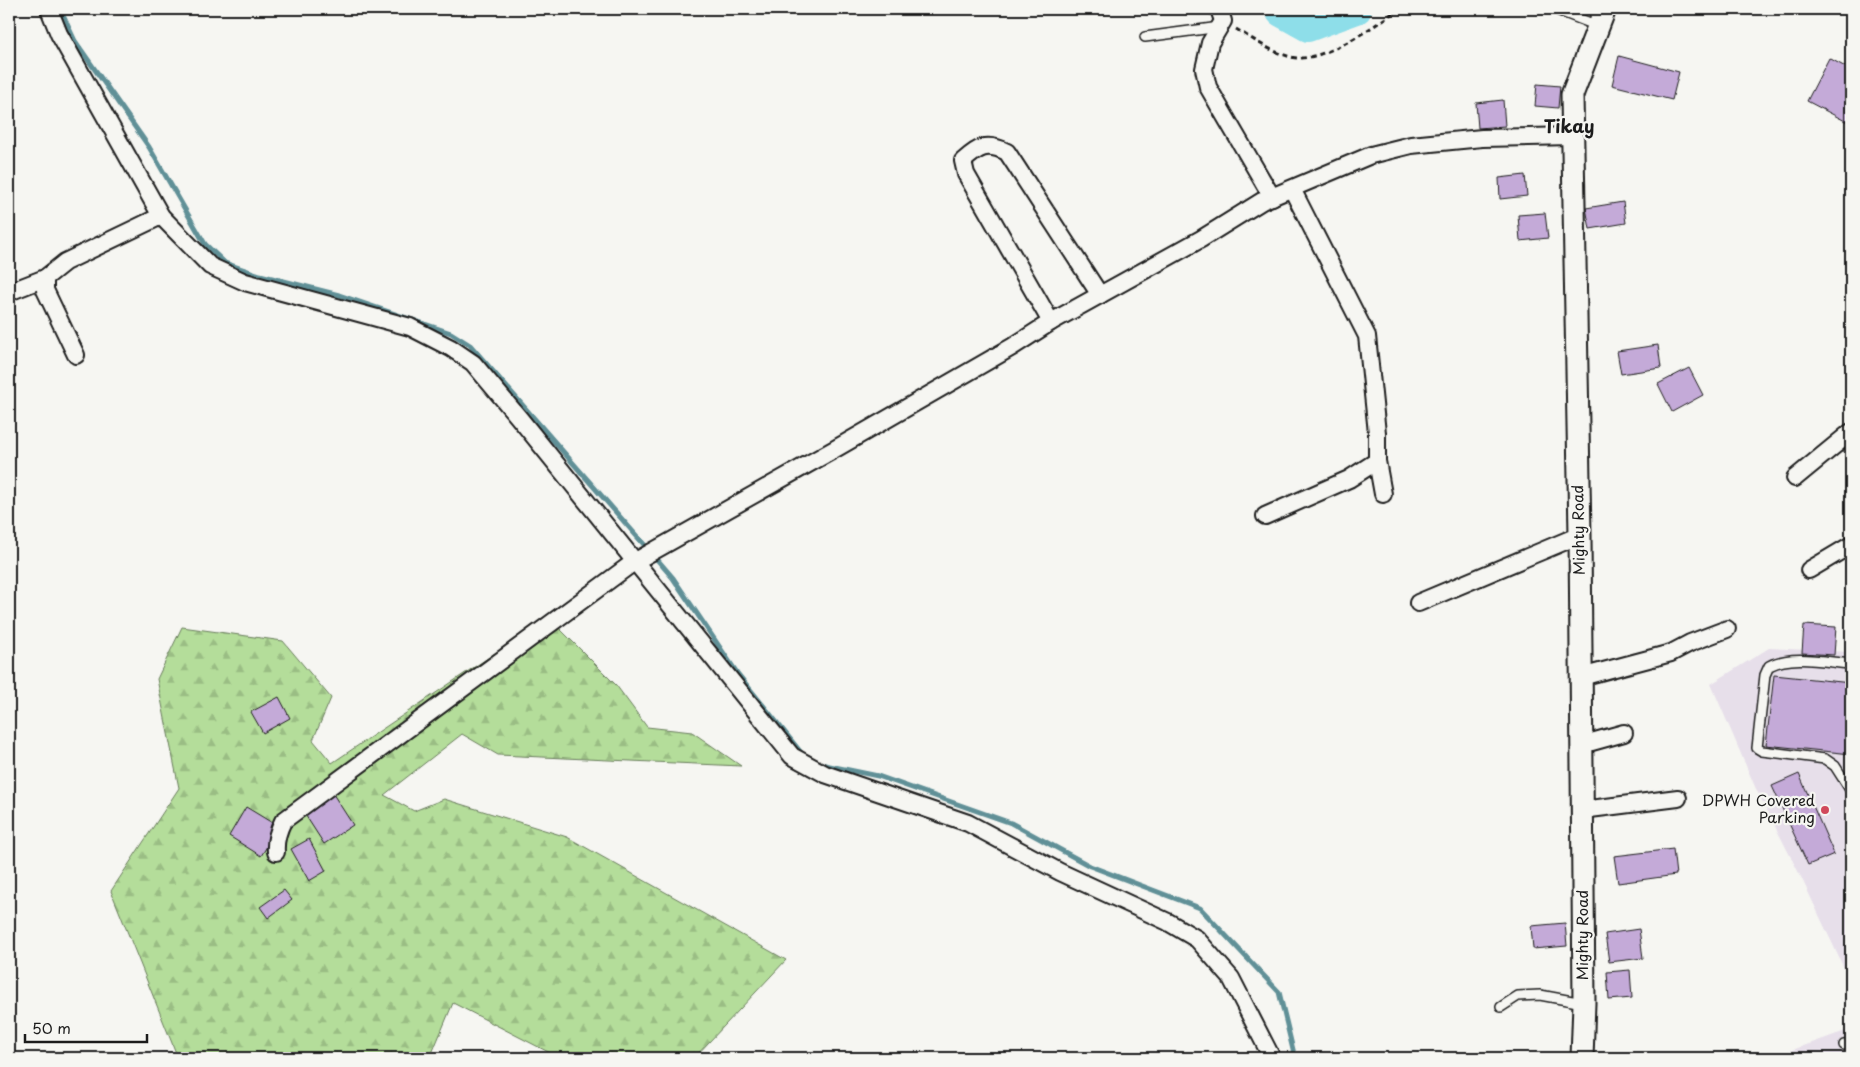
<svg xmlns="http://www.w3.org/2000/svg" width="1860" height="1067" font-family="'Playpen Sans',sans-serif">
	<defs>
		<pattern id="forest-firs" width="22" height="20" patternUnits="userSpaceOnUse" patternTransform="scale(1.25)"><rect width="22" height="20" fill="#b4dd9a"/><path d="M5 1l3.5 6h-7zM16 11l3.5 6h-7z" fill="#9abd84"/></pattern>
	</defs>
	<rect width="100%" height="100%" fill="#f6f6f2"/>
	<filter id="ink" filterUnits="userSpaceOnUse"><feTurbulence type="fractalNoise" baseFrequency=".02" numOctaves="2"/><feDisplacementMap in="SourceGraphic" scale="10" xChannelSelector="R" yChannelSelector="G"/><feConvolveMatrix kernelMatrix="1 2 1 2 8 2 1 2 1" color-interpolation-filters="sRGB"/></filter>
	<g filter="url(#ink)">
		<!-- built -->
		<g fill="#e7dfea">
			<polygon points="1769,648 1851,652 1851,983 1802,879 1756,789 1711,684"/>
			<polygon points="1851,1029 1851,1058 1770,1058"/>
		</g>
		<!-- forest -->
		<polygon fill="url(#forest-firs)" stroke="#687c5b" points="550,616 554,623 616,685 647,727 692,732 741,766 498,755 462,734 384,795 414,811 444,799 567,837 786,960 694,1058 560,1058 453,1003 430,1058 178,1058 111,891 179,788 157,679 182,627 283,641 331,698 313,740 332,763"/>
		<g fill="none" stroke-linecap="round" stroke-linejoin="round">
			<!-- stream -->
			<g stroke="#609097" stroke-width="5">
				<polyline points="60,9 75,41 149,147 205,244 225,263 260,275 339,295 416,321 451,333 470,345 648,549"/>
				<polyline points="655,557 673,578 737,673 803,755"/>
				<polyline points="820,764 878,776 1011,823 1090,866 1200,908 1279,992 1295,1058"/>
			</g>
			<!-- river -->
			<polyline stroke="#8edee9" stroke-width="30" points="1279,9 1281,12 1308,27 1357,9"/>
		</g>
		<!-- building -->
		<g fill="#c4aad8" stroke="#1c1c1c">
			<polygon points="1619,56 1679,72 1672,100 1612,85"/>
			<polygon points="1829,58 1851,70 1851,124 1807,101"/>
			<polygon points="1537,84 1560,86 1558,108 1535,106"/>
			<polygon points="1503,100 1505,126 1478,128 1476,103"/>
			<polygon points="1525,175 1527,196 1500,199 1499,178"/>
			<polygon points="1623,202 1626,223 1590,229 1586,208"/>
			<polygon points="1545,213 1548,238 1520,241 1518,215"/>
			<polygon points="1658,345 1661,368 1621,374 1617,351"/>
			<polygon points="1689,368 1703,395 1672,412 1658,384"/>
			<polygon points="1804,625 1836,627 1834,655 1802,653"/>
			<polygon points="1774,675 1851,683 1851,754 1766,745"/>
			<polygon points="279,697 290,718 263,733 251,712"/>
			<polygon points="1799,774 1834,854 1808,865 1772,786"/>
			<polygon points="333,794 353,825 324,844 304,813"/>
			<polygon points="246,807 279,827 261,856 229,836"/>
			<polygon points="309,839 326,871 309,881 291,849"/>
			<polygon points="1673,849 1676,875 1618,883 1614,856"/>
			<polygon points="284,890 292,900 268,918 260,907"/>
			<polygon points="1565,923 1567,946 1533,949 1531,926"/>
			<polygon points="1639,929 1643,958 1609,962 1605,934"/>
			<polygon points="1630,970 1632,998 1609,1000 1607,972"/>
		</g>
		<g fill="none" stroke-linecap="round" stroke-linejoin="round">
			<!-- service casing -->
			<g stroke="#1c1c1c" stroke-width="12">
				<g id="service">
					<polyline points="1554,9 1598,26"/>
					<polyline points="1145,37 1220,27"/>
					<path d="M 1851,664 C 1826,662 1791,654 1769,666 L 1765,675 L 1757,748 L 1762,751 L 1825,759 L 1835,766 L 1851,791"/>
					<polyline points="1501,1007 1518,996 1540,995 1583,1003"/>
					<polyline points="1844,1045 1851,1044"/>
				</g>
			</g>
			<!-- minor casing -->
			<g stroke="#1c1c1c" stroke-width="20">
				<g id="minor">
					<polyline points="49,9 59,34 161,216 210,266 245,282 410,327 451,348 473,363 520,419 792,756 825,774 968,823 1060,872 1168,922 1197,939 1231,978 1272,1058"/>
					<polyline points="1219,9 1223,21 1210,43 1204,69 1208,87 1272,197"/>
					<polyline points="9,292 45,278"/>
					<path d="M 1051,322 L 966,174 L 963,161 C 979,147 986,142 1007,152 L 1100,295"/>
					<polyline points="76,355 45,290 45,278 65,262 161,216"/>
					<polyline points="1377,461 1383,494"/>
					<polyline points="1795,478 1851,432"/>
					<polyline points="1265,516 1349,479 1377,461 1377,433 1367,336 1292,189"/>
					<polyline points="1809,570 1851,545"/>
					<polyline points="1418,603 1580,535"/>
					<polyline points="1581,677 1671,653 1690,643 1727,629"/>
					<polyline points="1581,745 1624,733"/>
					<polyline points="1582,810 1678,798"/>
					<path d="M 276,852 C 275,840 278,831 283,821 L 634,562 L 835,449 L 1012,347 L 1051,322 L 1201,239 L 1262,201 L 1371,155 L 1411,145 L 1482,138 L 1572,136"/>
				</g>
			</g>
			<!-- tertiary casing -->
			<g stroke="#1c1c1c" stroke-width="25">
				<polyline id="tertiary" points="1582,1058 1584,1003 1580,535 1572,95 1605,9"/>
			</g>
			<!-- path -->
			<path stroke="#1c1c1c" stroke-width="3" stroke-dasharray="5 4" stroke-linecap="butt" d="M 1236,29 C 1253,39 1271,52 1291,57 C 1320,65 1375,26 1398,9"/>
			<!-- service -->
			<use href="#service" stroke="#f6f6f2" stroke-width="9"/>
			<!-- minor -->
			<use href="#minor" stroke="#f6f6f2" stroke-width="16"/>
			<!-- tertiary -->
			<use href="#tertiary" stroke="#f6f6f2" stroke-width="21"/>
		</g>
	</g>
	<!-- markers -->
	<circle fill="#d1495b" stroke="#f6f6f2" stroke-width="2" cx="1825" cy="810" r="5"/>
	<g text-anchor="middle" stroke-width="4.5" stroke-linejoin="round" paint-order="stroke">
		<!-- street labels -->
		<g font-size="15" fill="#1c1c1c" stroke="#f6f6f2">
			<text transform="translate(1579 530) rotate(-91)" y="5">Mighty Road</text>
			<text transform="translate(1583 935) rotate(-90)" y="5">Mighty Road</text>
		</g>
		<!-- poi labels -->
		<g font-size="15" fill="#1c1c1c" stroke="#f6f6f2" text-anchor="end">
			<text x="1815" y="806">DPWH Covered<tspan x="1815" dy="17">Parking</tspan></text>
		</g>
		<!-- quarter labels -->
		<g font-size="18" font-weight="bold" fill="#1c1c1c" stroke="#f6f6f2">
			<text x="1569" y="133">Tikay</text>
		</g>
	</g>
	<!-- margin -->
	<rect width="1860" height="1067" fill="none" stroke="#f6f6f2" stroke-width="30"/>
	<rect x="15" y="15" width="1830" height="1037" fill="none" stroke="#1c1c1c" stroke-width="2" filter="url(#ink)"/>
	<!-- scale -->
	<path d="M25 1034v8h122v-8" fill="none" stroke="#1c1c1c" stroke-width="2.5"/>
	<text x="32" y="1034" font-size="15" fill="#1c1c1c" stroke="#f6f6f2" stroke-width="4" paint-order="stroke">50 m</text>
</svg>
